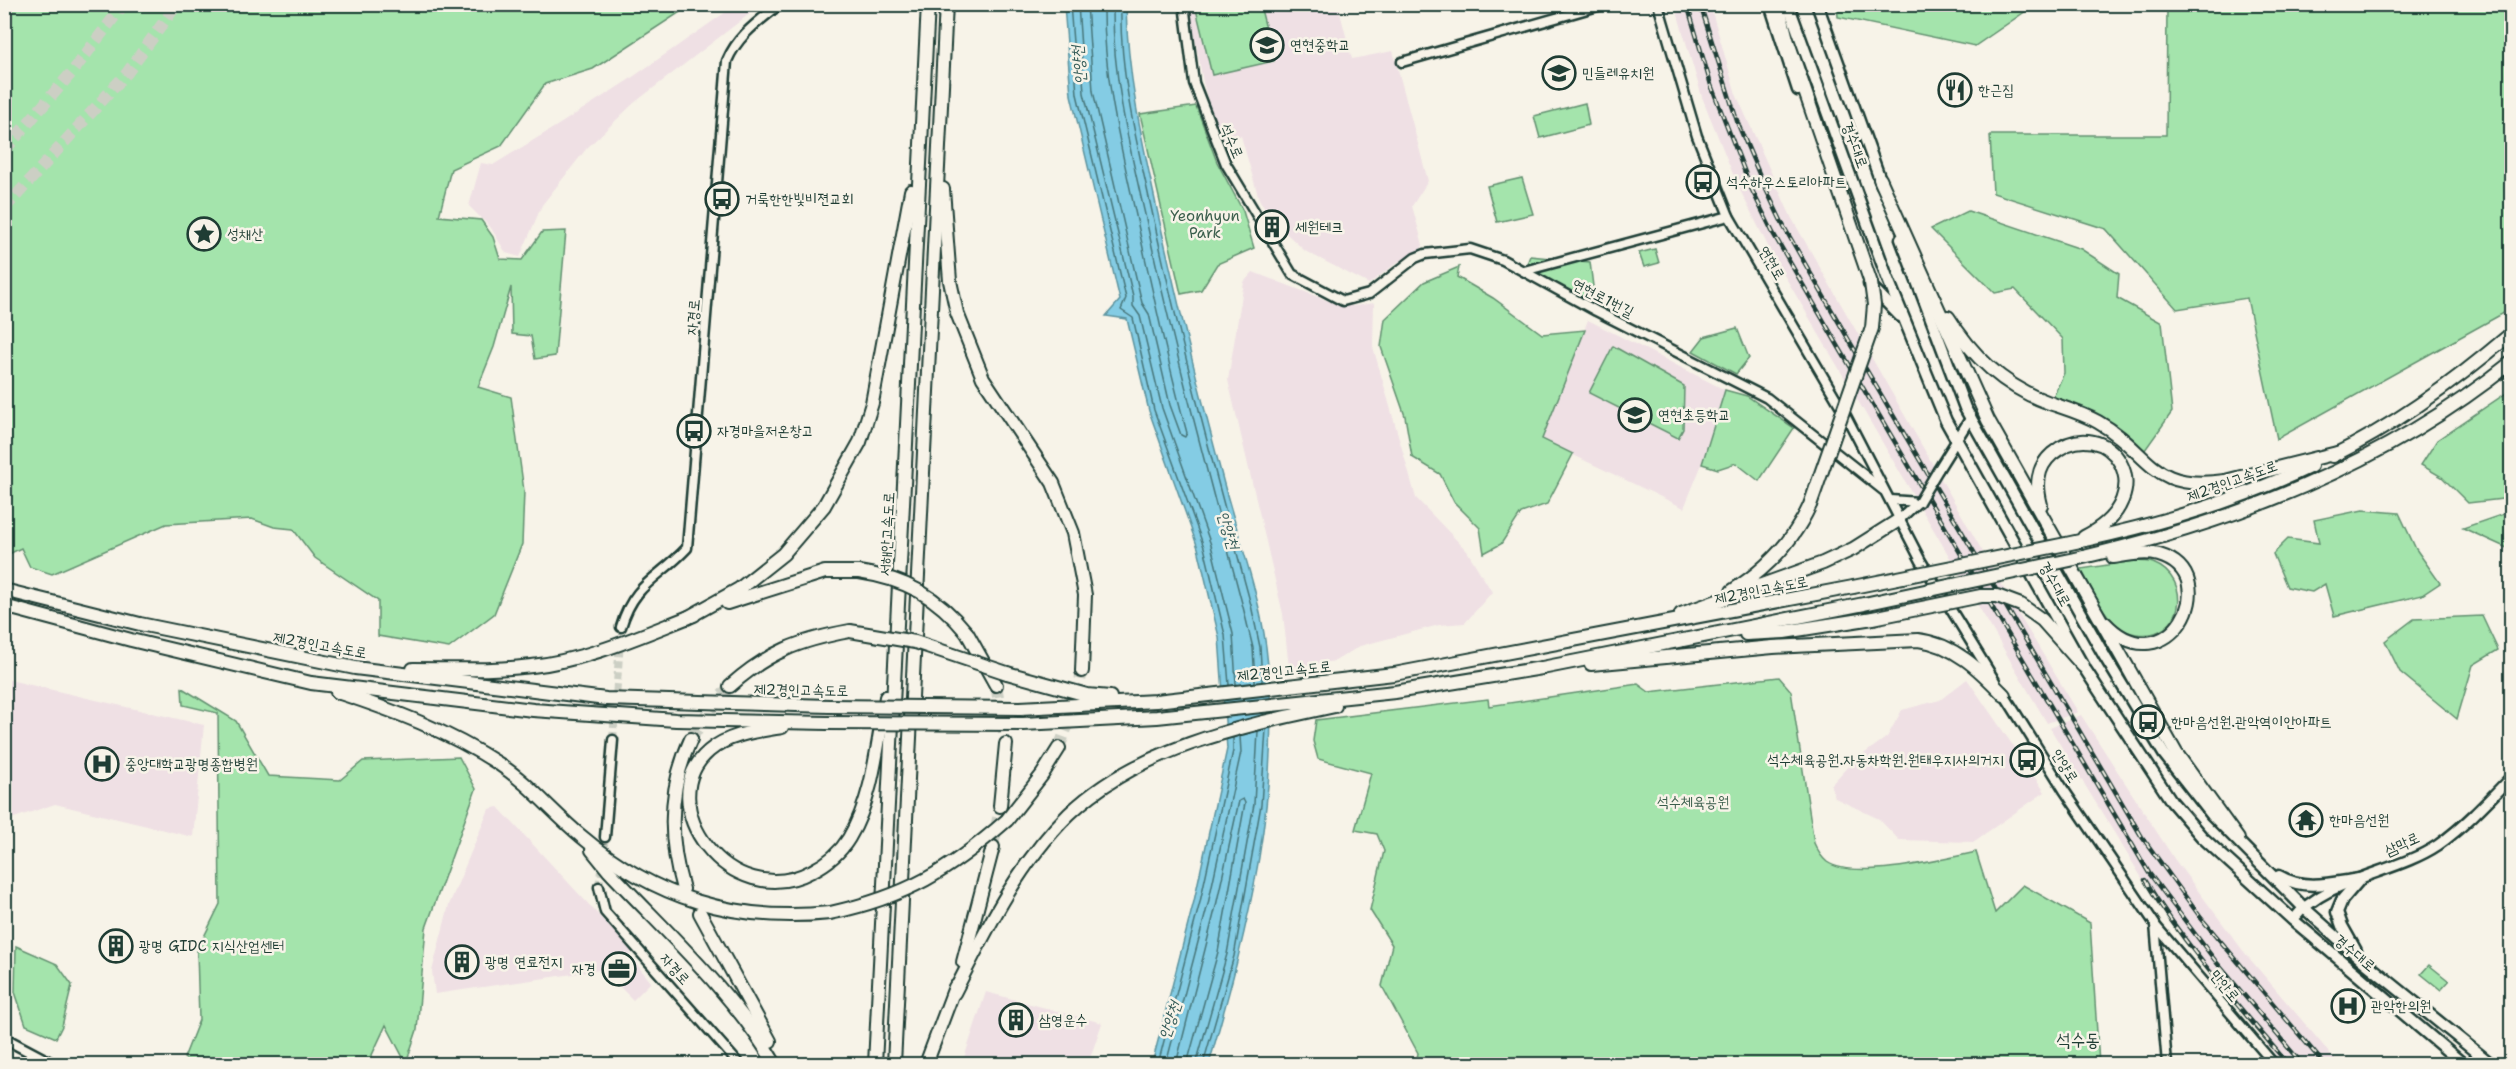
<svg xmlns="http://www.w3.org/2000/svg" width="2516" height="1069" font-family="'Shantell Sans','Poor Story',sans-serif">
	<rect width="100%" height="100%" fill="#f7f3e8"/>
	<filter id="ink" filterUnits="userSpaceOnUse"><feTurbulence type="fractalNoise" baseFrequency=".0167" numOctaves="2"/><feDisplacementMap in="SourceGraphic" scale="12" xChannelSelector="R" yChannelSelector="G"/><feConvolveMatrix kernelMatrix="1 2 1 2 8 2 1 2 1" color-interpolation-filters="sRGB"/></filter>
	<g filter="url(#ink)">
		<!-- built -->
		<g fill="#efe0e4">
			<polygon points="736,5 761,5 634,103 587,148 542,205 520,257 506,253 491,228 469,206 481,163 493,165 555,127 627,81"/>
			<polygon points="1189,5 1338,5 1352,59 1393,51 1428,181 1412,206 1423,245 1420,251 1399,261 1369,284 1305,251 1271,219 1259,199 1241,136 1218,139 1203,82"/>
			<polygon points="1675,5 1710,5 1736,94 1791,217 2019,615 2078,712 2047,723 1773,256 1737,184 1702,97"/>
			<polygon points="1253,272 1339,305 1355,306 1374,303 1373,347 1416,498 1467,551 1492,592 1465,623 1439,625 1360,646 1335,661 1289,668 1283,614 1228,380 1244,282"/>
			<polygon points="1588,320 1725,390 1702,464 1684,508 1542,440"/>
			<polygon points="5,679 204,725 193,837 55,804 5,821"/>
			<polygon points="1967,679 2045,792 1973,842 1899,840 1879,819 1835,798 1831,785 1850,764 1887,737 1902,710 1940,700"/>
			<polygon points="2081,715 2175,860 2244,952 2339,1064 2283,1064 2164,914 2050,728"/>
			<polygon points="498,807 633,952 629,955 651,982 633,1000 608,975 620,962 614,968 435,994 432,971 449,905 489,809"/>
			<polygon points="986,992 1102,1023 1088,1064 962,1064"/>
		</g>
		<!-- green -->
		<g fill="#a4e4ac" stroke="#629070" stroke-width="1.5">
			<polygon points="4,5 691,5 593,69 545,84 501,146 451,169 439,216 481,220 493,237 500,259 522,260 542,232 566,231 555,356 535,359 531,336 512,334 511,287 494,347 478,387 511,397 524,491 522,544 494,614 449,648 378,636 378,601 315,558 293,529 274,527 252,519 166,524 52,574 30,567 21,548 5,556"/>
			<polygon points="1195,5 1260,5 1274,61 1212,75"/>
			<polygon points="1837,5 2511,5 2511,309 2277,439 2247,298 2177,309 2106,229 1993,193 1990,135 2166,135 2167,5 2029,9 1975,46 1838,17"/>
			<polygon points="1585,103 1589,125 1540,138 1534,116"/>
			<polygon points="1196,106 1217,162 1243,211 1254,248 1217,264 1201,290 1181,294 1140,114"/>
			<polygon points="1522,178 1533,214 1497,222 1487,186"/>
			<path d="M 1968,211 L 2081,249 L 2119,274 L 2117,298 L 2162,323 L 2172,412 L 2145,450 C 2109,421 2097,412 2052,399 L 2064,373 L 2063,339 L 2015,289 L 1995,293 L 1931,229 Z"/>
			<polygon points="1655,249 1659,263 1644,267 1639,253"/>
			<polygon points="1530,256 1590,262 1596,311 1524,271"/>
			<polygon points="1459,267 1457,277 1493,298 1542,334 1585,330 1542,439 1573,454 1547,504 1521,513 1501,544 1484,553 1480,528 1454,502 1440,474 1412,457 1405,416 1381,347 1385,319 1424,282"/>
			<polygon points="1737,328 1749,358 1736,374 1693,351 1704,337"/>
			<polygon points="1613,346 1684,386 1683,429 1678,438 1589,393"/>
			<polygon points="1725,390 1747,396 1794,428 1759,481 1736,463 1718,469 1702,464"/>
			<polygon points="2511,390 2511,498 2468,503 2442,477 2421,465 2437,440"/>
			<polygon points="2511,500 2511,541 2507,548 2463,528 2504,514"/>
			<polygon points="2363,510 2399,513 2416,549 2440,583 2422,595 2334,616 2325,584 2312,592 2287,587 2273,554 2288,539 2319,543 2314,520"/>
			<path d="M 2134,561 C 2140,561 2147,561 2153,563 C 2194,579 2184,641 2136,634 C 2129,633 2120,629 2115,624 C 2100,609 2091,587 2081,569 Z"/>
			<polygon points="2482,616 2498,650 2473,665 2457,719 2400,672 2385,641 2414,619"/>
			<path d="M 1779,677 L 1791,691 L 1814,843 C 1817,850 1821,857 1827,862 C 1854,881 1944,859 1976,852 L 1995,913 L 2023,885 L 2090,923 L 2099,1064 L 1416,1064 L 1418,1053 L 1382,986 L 1392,945 L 1370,910 L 1384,851 L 1377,834 L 1355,830 L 1371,773 L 1318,759 L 1313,741 L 1316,720 L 1488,699 L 1489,706 L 1638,684 L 1649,692 Z"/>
			<polygon points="182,688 236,721 268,776 340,780 363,761 459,757 476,789 426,928 417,1030 406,1063 386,1025 372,1055 373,1064 193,1064 184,1058 199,1020 197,951 220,904 218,713 183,705"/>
			<polygon points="16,946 57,964 72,985 62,1026 56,1038 26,1025 15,992"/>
			<polygon points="2429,965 2449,981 2441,990 2421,974"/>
		</g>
		<!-- water -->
		<path fill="#84cce4" stroke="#5c939e" stroke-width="1.5" d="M 1064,5 L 1126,5 C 1127,75 1143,145 1158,214 C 1178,305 1200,394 1224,484 C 1238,537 1259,592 1266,647 C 1284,789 1248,929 1209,1064 L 1152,1064 L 1194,901 L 1227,749 L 1219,637 L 1198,548 L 1149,411 L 1127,319 L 1106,316 L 1120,300 L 1071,95 Z"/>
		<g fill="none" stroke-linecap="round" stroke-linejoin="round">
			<!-- shore -->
			<g stroke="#47767a" stroke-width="1.5">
				<polyline points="1070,4 1077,94 1126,298 1121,310 1133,318 1154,410 1204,547 1225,635 1229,685"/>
				<polyline points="1078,4 1084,93 1133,296 1133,306 1140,316 1162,408 1211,545 1233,634 1236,684"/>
				<path d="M 1087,4 L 1093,91 L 1142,303 L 1149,314 L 1170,405 L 1181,435 L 1185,437 L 1187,433 C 1167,360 1151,286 1135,211 C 1120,143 1103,74 1104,4"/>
				<path d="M 1113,4 C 1112,77 1130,149 1146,219 C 1174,350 1209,478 1243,607 L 1253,648 L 1255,682"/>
				<path d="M 1121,4 C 1119,75 1138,147 1153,216 C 1181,347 1216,476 1251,605 L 1260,647 L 1262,681"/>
				<polyline points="1158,1064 1200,902 1233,751 1233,738"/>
				<polyline points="1166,1064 1208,904 1241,752 1240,736"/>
				<polyline points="1176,1064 1216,906 1239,801 1243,799 1245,803 1218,952 1187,1064"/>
				<polyline points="1196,1064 1227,954 1254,804 1258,731"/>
				<polyline points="1203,1064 1234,956 1261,805 1266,729"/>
			</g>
			<!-- tertiary-tunnel -->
			<g stroke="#cccfc4" stroke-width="8" stroke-dasharray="8 4" stroke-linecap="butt">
				<polyline points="613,740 621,627"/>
				<polyline points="599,887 605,837"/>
			</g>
			<!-- motorway-tunnel -->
			<g stroke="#cccfc4" stroke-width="12" stroke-dasharray="12 6" stroke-linecap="butt">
				<polyline points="4,151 73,71 124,4"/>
				<polyline points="4,209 127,73 177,4"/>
				<polyline points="996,685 1006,744"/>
				<polyline points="691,739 708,712 730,686"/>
				<polyline points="1059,748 1075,705 1082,671"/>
				<polyline points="993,847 1000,806"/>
			</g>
			<!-- tertiary casing -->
			<g stroke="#1f3d34" stroke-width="13">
				<g id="tertiary">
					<polyline points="1184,4 1194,83 1226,164 1292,274 1343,301 1369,294 1415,258 1425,254 1470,249 1503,260 1596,311 1767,398 1883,490"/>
					<polyline points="1658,4 1697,136 1729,216 1844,412 1921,561 1995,681"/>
					<polyline points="1402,62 1605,4"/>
					<polyline points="1524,271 1729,216"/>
					<polyline points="1938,470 1971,417"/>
					<polyline points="1890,500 1919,502"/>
					<polyline points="1899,520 1918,502"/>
					<path d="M 621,627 C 634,583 658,579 687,548 L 727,61 C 738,35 758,22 780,4"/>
					<polyline points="2002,691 2064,790 2155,924 2167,1064"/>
					<polyline points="605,837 613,740"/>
					<polyline points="599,887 605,912 739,1064"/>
					<polyline points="2155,925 2274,1064"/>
				</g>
			</g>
			<!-- secondary casing -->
			<g stroke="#1f3d34" stroke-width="14">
				<g id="secondary">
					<path d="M 2293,920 C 2325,878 2395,874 2438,845 C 2465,826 2489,800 2512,776"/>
					<polyline points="4,1038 53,1064"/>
				</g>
			</g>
			<!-- primary casing -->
			<g stroke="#1f3d34" stroke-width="15">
				<g id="primary">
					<polyline points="1770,4 1798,90"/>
					<polyline points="1788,4 1887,277 1946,421 2083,666 2172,802 2202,837 2293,920 2463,1064"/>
					<polyline points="1817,4 1882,185"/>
					<polyline points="1901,239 1965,408 2105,657 2164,754 2212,815 2303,907 2361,959 2491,1064"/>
					<polyline points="1869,284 1900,316"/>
					<path d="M 2279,876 C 2304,891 2332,883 2360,879"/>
					<polyline points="2356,951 2342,926 2337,912 2342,900 2360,879"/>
				</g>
			</g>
			<!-- motorway casing -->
			<g stroke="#1f3d34" stroke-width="16">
				<g id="motorway">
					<polyline points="1778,4 1787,39 1871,283"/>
					<polyline points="1880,179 1988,420 2176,753 2238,839"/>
					<polyline points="943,189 950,281 957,313 983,378 1053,483 1073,533 1085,595 1082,671"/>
					<path d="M 1948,317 C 1972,356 2003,386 2047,402 C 2064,408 2082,413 2098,422 C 2151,452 2149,492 2225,481 L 2337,453"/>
					<path d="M 2332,456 C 2396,425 2458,379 2512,333"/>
					<path d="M 2041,505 C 2036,486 2036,468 2052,454 C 2107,408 2168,495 2084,537"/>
					<path d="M 2066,544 C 2150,527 2233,503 2311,466"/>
					<path d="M 2075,559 C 2234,522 2383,466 2512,362"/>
					<polyline points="4,590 140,624 355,668 606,699 829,706"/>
					<path d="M 1732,591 C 1767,569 1793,542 1810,505"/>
					<polyline points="727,603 825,572 859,572"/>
					<polyline points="2021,605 2042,620 2083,666"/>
					<polyline points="4,606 131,640 311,683 533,710 676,720 827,723"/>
					<polyline points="1681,614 1823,563 1853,549 1899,520"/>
					<polyline points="687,618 739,589 783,554 824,506 860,442 872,403 911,191"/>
					<path d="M 2105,623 C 2166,688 2229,576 2159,555 C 2145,551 2127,555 2113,557"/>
					<polyline points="967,633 996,685"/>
					<polyline points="1746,634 1784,632 1873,618"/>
					<path d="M 1591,664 L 1773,647 L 1918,640 C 1954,644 1980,670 2004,695"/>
					<path d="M 413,669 C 453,669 493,671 532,666 C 588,660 642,635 694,615"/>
					<polyline points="1007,673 1087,695 1110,697"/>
					<path d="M 730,686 C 768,652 800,640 850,631"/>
					<path d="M 337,692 C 395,711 448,731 499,764 C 530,784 553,813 581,836 C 654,898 735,923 830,913"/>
					<polyline points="1020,708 1156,701 1394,674 1853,587"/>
					<polyline points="1023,724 1157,717 1395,692 1542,668 1864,604"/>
					<path d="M 782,727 C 757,731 729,734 709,751 C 649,802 730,915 812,871 C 828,863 840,853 849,838 C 874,796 877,744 886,697"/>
					<polyline points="1000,806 1006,744"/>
					<polyline points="1007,820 1042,775 1059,748"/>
					<path d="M 592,850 L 609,871 C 667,933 732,991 775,1064"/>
					<path d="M 683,889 C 668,838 669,786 691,739"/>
					<polyline points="700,913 770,1041"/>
					<polyline points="963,962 993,847"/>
					<path d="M 954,993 C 986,930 1018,864 1069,814 C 1139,747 1243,726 1335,706"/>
					<polyline points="875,1064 928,4"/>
					<polyline points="894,1064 946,4"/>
					<polyline points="926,1064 955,987"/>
				</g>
			</g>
			<!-- tertiary -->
			<use href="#tertiary" stroke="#f7f3e8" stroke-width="8"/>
			<!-- secondary -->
			<use href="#secondary" stroke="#f7f3e8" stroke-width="9"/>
			<!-- primary -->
			<use href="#primary" stroke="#f7f3e8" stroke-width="10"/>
			<!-- motorway -->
			<use href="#motorway" stroke="#f7f3e8" stroke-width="12"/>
			<!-- rail casing -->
			<g stroke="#1f3d34" stroke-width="4.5">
				<g id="rail">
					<polyline points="1687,4 1711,85 1751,188 1773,233 1840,349 2149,873 2217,963 2302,1064"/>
					<polyline points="1700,4 1738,124 1763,183 1784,227 1850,342 2142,837 2201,918 2324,1064"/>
					<path d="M 2145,880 C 2185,947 2238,1005 2288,1064"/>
				</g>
			</g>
			<!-- rail -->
			<use href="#rail" stroke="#f7f3e8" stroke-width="2" stroke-dasharray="7" stroke-linecap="butt"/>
			<!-- tertiary-bridge casing -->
			<g stroke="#1f3d34" stroke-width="13" stroke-linecap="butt">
				<polyline id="tertiary-bridge" points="1919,502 1938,470"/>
			</g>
			<!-- motorway-bridge casing -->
			<g stroke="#1f3d34" stroke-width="16" stroke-linecap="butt">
				<g id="motorway-bridge">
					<polyline points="1810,505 1872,328 1874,305 1871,283"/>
					<path d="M 859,572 C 906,579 937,596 967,633"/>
					<polyline points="1853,587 2066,544"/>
					<polyline points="1864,604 2075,559"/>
					<polyline points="1873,618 1981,596 1997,596 2021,605"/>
					<polyline points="850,631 915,642 1007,673"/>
					<polyline points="829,706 1020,708"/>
					<polyline points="827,723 1023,724"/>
					<path d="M 830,913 C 906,897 949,871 1007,820"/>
				</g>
			</g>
			<!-- tertiary-bridge -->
			<use href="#tertiary-bridge" stroke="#f7f3e8" stroke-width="8"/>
			<!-- motorway-bridge -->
			<use href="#motorway-bridge" stroke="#f7f3e8" stroke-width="12"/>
		</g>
	</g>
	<!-- icons -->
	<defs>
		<g id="school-ring" transform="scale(1.725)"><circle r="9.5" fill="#f7f3e8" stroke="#1f3d34" stroke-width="1.5"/><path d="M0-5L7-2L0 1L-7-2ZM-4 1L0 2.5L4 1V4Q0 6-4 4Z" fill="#1f3d34"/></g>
		<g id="restaurant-ring" transform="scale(1.725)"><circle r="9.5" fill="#f7f3e8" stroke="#1f3d34" stroke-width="1.5"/><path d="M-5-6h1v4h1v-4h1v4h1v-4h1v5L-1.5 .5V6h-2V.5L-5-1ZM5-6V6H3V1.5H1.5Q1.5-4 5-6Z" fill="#1f3d34"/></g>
		<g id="bus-ring" transform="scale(1.725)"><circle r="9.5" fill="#f7f3e8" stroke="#1f3d34" stroke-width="1.5"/><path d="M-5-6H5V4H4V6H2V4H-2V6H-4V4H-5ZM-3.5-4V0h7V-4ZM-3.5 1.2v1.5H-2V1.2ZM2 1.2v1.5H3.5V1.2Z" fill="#1f3d34"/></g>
		<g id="building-ring" transform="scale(1.725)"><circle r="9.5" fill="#f7f3e8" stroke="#1f3d34" stroke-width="1.5"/><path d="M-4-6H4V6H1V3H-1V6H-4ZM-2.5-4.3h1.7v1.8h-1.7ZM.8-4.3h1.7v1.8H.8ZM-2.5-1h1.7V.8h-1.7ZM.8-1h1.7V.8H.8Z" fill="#1f3d34"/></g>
		<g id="sight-ring" transform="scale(1.725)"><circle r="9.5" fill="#f7f3e8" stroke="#1f3d34" stroke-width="1.5"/><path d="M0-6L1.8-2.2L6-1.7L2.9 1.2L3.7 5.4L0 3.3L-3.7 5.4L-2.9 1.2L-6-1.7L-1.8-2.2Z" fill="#1f3d34"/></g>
		<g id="hospital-ring" transform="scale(1.725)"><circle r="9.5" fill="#f7f3e8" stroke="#1f3d34" stroke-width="1.5"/><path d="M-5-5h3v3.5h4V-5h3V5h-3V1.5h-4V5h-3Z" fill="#1f3d34"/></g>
		<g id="temple-ring" transform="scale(1.725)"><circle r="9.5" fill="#f7f3e8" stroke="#1f3d34" stroke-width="1.5"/><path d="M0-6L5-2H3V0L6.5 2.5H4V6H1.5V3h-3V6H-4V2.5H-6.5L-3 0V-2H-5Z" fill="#1f3d34"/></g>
		<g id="office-ring" transform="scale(1.725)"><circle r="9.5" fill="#f7f3e8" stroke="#1f3d34" stroke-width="1.5"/><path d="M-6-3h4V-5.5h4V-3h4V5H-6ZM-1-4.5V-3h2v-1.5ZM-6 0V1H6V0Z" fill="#1f3d34"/></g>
	</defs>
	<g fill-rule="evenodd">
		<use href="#school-ring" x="1267" y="45"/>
		<use href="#school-ring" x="1559" y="73"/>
		<use href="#restaurant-ring" x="1955" y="90"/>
		<use href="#bus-ring" x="1703" y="182"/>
		<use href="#bus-ring" x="722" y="199"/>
		<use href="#building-ring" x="1272" y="227"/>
		<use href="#sight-ring" x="204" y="234"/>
		<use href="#school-ring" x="1635" y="415"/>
		<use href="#bus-ring" x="694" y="431"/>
		<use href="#bus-ring" x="2148" y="722"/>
		<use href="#bus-ring" x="2027" y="760"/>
		<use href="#hospital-ring" x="102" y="764"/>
		<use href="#temple-ring" x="2306" y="820"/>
		<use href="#building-ring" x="116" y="946"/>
		<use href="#building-ring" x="462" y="962"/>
		<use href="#office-ring" x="619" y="969"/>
		<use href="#hospital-ring" x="2348" y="1006"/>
		<use href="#building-ring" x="1016" y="1020"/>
	</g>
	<g text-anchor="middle" stroke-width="5" stroke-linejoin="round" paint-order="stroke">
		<!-- poi labels -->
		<g font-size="15" fill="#1f3d34" stroke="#f7f3e8" text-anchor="start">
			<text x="1290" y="50">연현중학교</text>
			<text x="1582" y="78">민들레유치원</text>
			<text x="1978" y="95">한근집</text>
			<text x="1726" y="187">석수하우스토리아파트</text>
			<text x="745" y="204">거룩한한빛비젼교회</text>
			<text x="1295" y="232">세원테크</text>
			<text x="227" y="239">성채산</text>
			<text x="1658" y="420">연현초등학교</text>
			<text x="717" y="436">자경마을저온창고</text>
			<text x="2171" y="727">한마음선원.관악역이안아파트</text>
			<text x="2004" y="765" text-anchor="end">석수체육공원.자동차학원.원태우지사의거지</text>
			<text x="125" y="769">중앙대학교광명종합병원</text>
			<text x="2329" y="825">한마음선원</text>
			<text x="139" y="951">광명 GIDC 지식산업센터</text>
			<text x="485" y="967">광명 연료전지</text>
			<text x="596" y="974" text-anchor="end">자경</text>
			<text x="2371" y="1011">관악한의원</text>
			<text x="1039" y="1025">삼영운수</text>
		</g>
		<!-- street labels -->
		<g font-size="15" fill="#1f3d34" stroke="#f7f3e8">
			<text transform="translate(1232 141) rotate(67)" y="5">석수로</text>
			<text transform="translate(1855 145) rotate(70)" y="5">경수대로</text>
			<text transform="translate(1772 263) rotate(60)" y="5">연현로</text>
			<text transform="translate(1603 298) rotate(27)" y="5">연현로1번길</text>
			<text transform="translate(693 317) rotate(-85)" y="5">자경로</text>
			<text transform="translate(2232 481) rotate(-20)" y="5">제2경인고속도로</text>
			<text transform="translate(887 534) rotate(-87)" y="5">서해안고속도로</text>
			<text transform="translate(2055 584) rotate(61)" y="5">경수대로</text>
			<text transform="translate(1761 590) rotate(-11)" y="5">제2경인고속도로</text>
			<text transform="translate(320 645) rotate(10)" y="5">제2경인고속도로</text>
			<text transform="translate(1284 671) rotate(-6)" y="5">제2경인고속도로</text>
			<text transform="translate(801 690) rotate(1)" y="5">제2경인고속도로</text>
			<text transform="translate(2065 766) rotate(58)" y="5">안양로</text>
			<text transform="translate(2402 844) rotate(-24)" y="5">삼막로</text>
			<text transform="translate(2355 953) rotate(40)" y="5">경수대로</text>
			<text transform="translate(675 969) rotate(48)" y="5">자경로</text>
			<text transform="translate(2225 986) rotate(50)" y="5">만안로</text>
		</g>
		<!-- park labels -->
		<g font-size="15" fill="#3a5e4c" stroke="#f7f3e8">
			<text x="1205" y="221">Yeonhyun<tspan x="1205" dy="17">Park</tspan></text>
			<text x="1693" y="807">석수체육공원</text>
		</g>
		<!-- water labels -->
		<g font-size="16" font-style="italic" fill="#335a57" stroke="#f7f3e8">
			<text transform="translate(1078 65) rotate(-95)" y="6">안양천</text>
			<text transform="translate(1229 530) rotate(73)" y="6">안양천</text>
			<text transform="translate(1169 1020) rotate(-71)" y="6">안양천</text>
		</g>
		<!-- quarter labels -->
		<g font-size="18" fill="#1f3d34" stroke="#f7f3e8">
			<text x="2078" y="1046">석수동</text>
		</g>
	</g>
	<!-- margin -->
	<rect width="2516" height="1069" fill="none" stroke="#f7f3e8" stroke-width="24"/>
	<rect x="12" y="12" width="2492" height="1045" fill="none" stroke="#1f3d34" stroke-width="2" filter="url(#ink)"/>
</svg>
